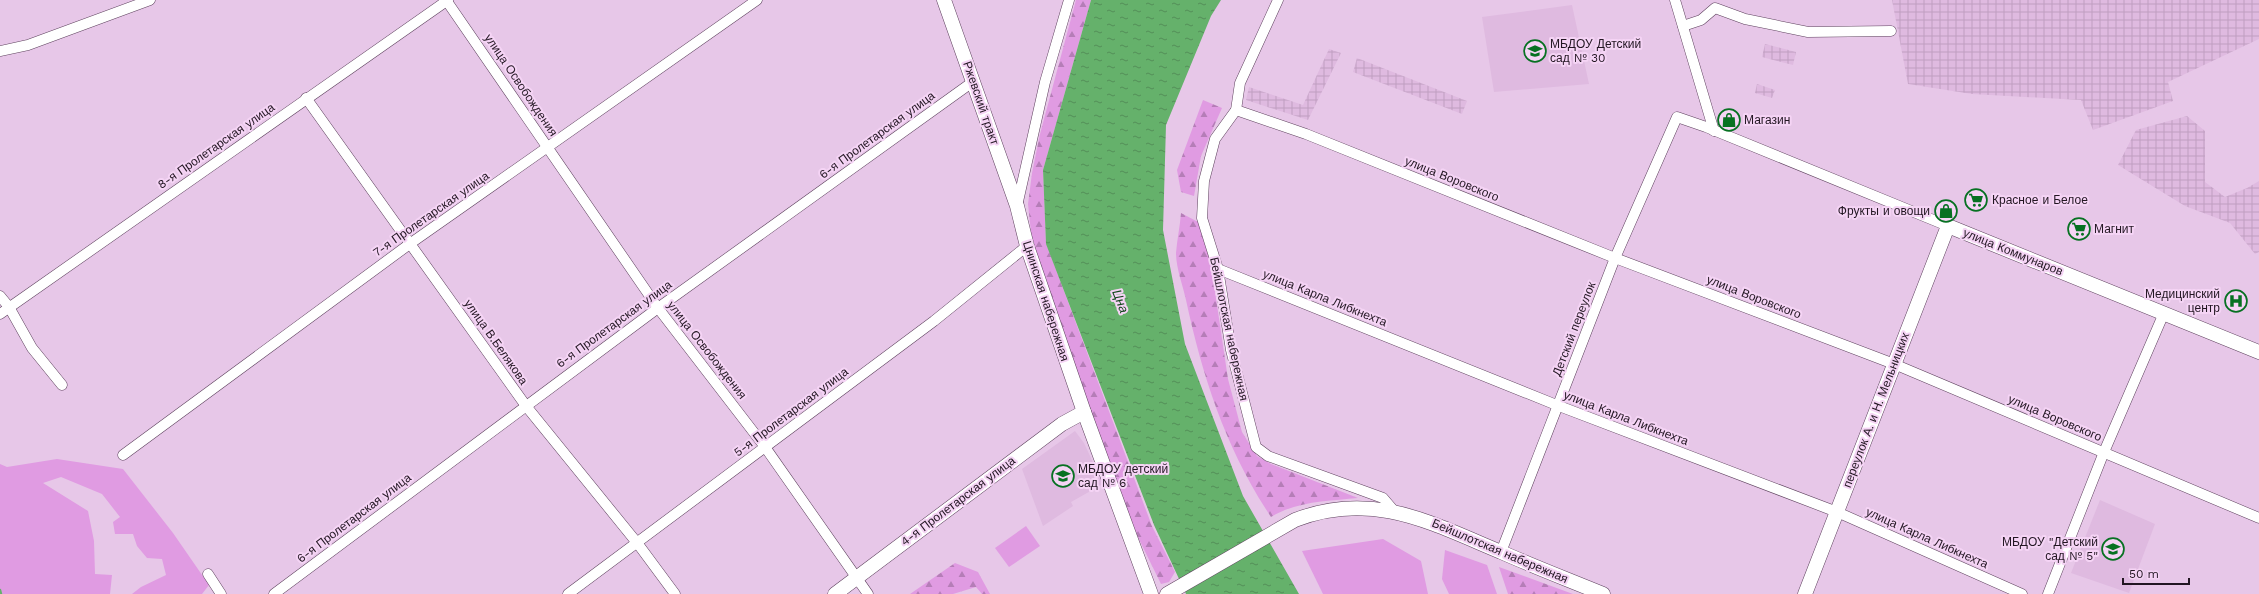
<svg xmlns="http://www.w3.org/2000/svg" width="2259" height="594" font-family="'Work Sans',sans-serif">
	<defs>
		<pattern id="industrial-grid" width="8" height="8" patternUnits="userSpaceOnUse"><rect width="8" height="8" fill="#dfbae0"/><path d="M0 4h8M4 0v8" fill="none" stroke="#bf9fc0"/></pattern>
		<pattern id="forest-firs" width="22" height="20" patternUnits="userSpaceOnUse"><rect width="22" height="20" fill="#e09be2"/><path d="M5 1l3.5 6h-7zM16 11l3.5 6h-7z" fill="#b57db7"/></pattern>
		<pattern id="water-ripples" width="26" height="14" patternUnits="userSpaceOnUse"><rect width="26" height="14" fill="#65b16b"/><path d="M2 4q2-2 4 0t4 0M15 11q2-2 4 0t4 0" fill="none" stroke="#538f58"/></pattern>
	</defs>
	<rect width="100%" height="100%" fill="#e7c7e8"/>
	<!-- built -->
	<g fill="#dfbae0">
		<polygon points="1572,5 1589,84 1494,92 1482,17"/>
		<polygon points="1075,431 1084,443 1103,484 1071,502 1073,506 1043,526 1022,469"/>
		<polygon points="2100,500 2155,524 2129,593 2071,573"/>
	</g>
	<!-- industrial -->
	<g fill="url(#industrial-grid)">
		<polygon points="1892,0 2259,0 2259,39 2168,82 2173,101 2093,130 2081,100 1972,94 1908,84"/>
		<polygon points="1765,44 1796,52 1793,65 1762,57"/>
		<polygon points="1329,49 1341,53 1308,120 1246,100 1249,87 1303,105"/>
		<polygon points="1357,58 1467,101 1462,114 1353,72"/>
		<polygon points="1757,84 1775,90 1772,98 1755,93"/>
		<polygon points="2187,116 2205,131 2205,182 2225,197 2247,188 2259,181 2259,252 2255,254 2230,223 2185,206 2118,165 2136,130"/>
	</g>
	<!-- grass -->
	<g fill="#e09be2">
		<polygon points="57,459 123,469 173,533 209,585 202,594 132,594 141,587 166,575 162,559 147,558 137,546 133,534 115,534 113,522 120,517 102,494 61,477 43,483 88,511 94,541 95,574 112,575 110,594 0,594 0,464 7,467"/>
		<polygon points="1026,526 1040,546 1009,567 995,548"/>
		<polygon points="1383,539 1421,561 1428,594 1323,594 1302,551"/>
		<polygon points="1445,550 1487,565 1497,594 1449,594 1442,579"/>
	</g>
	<!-- forest -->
	<g fill="url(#forest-firs)">
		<polygon points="1076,0 1091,0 1043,170 1046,243 1152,526 1175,572 1169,582 1161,584 1131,523 1083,391 1067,340 1058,322 1032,242 1028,204 1032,173 1040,134"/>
		<polygon points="1203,100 1222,108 1201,156 1194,196 1181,192 1177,170"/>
		<path d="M 1181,213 L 1200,223 L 1210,258 L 1228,379 L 1242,432 L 1257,456 L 1271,464 L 1358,498 C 1329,501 1297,501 1271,517 C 1226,449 1203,379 1186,300 C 1183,286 1176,268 1176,253 C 1177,240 1180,226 1181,213 Z"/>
		<polygon points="955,563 978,572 990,594 982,594 976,587 953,594 910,594"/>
		<polygon points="1499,567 1573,594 1508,594"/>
	</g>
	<!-- water -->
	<polygon fill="url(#water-ripples)" points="1091,0 1221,0 1211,16 1166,125 1163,230 1185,344 1243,496 1299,594 1186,594 1154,525 1046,244 1043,170"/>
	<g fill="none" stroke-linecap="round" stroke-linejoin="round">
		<!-- stream -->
		<polyline stroke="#65b16b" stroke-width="2.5" points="0,590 1,594"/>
		<!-- street casing -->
		<g stroke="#5e425e" stroke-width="11">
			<g id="street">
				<polyline points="446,0 658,308 765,447 868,594"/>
				<polyline points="1278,0 1240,83 1236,110 1215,139 1204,181 1202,218 1218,269 1231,350 1256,447 1268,456 1383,498 1395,512"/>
				<polyline points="1675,0 1714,131"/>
				<polyline points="1683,26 1701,20 1715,8 1745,19 1808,32 1891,31"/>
				<polyline points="0,51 28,45 150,0"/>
				<polyline points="306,98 526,406 638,544 675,594"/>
				<polyline points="1236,110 1306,134 1615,258 1894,364 2259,518"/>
				<polyline points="1017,206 1045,82 1069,0"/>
				<polyline points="1218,269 1559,406 1837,512 2022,594"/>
				<polyline points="0,296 9,307 32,348 62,385"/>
				<polyline points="0,314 448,0"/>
				<polyline points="123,455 411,243 757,0"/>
				<polyline points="1501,552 1615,258 1677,117 1706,127 1948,226"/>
				<polyline points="208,574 221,594"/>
				<polyline points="274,594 658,308 974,81"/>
				<polyline points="568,594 934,321 1027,246"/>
				<polyline points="2048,594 2104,452 2164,313"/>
			</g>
		</g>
		<!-- secondary casing -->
		<g stroke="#5e425e" stroke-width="15">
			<g id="secondary">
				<polyline points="944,0 1017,206 1027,246 1084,412 1151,594"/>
				<polyline points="835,594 1062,424 1084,412"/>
				<path d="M 1167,594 L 1295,520 C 1373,490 1431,523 1501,552 C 1535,567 1569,580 1603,594"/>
				<polyline points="1805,594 1948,226 2259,352"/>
			</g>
		</g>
		<!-- street -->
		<use href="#street" stroke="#fff" stroke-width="10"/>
		<!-- secondary -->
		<use href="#secondary" stroke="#fff" stroke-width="14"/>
	</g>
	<!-- icons -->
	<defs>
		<g id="school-ring" transform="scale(1.15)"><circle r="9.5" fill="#f5d4f5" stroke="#077122" stroke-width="1.5"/><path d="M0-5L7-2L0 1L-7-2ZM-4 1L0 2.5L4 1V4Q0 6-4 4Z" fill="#077122"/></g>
		<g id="shop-ring" transform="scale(1.15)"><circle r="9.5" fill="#f5d4f5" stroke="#077122" stroke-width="1.5"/><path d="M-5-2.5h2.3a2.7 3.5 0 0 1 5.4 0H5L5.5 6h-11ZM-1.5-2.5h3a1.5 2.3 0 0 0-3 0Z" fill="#077122"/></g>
		<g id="supermarket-ring" transform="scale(1.15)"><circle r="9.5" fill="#f5d4f5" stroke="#077122" stroke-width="1.5"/><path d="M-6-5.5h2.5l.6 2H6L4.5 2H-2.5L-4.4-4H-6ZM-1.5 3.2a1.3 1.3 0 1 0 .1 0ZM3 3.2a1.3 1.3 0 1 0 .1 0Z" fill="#077122"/></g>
		<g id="hospital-ring" transform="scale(1.15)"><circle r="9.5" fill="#f5d4f5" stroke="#077122" stroke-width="1.5"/><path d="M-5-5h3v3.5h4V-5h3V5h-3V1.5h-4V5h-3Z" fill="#077122"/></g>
	</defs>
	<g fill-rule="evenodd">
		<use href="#school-ring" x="1535" y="51"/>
		<use href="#shop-ring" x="1729" y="120"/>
		<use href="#supermarket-ring" x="1976" y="200"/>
		<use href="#shop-ring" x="1946" y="211"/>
		<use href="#supermarket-ring" x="2079" y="229"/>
		<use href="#hospital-ring" x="2236" y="301"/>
		<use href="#school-ring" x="1063" y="476"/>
		<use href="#school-ring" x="2113" y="549"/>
	</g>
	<g text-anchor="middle" stroke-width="4" stroke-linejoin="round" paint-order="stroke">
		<!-- poi labels -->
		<g font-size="12" fill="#221622" stroke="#f5d4f5" text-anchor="start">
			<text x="1550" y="48">МБДОУ Детский<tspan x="1550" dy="14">сад № 30</tspan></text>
			<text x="1744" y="124">Магазин</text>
			<text x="1992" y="204">Красное и Белое</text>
			<text x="1930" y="215" text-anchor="end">Фрукты и овощи</text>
			<text x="2094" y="233">Магнит</text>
			<text x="2220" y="298" text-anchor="end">Медицинский<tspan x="2220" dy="14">центр</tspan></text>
			<text x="1078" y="473">МБДОУ детский<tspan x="1078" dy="14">сад № 6</tspan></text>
			<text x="2098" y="546" text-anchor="end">МБДОУ "Детский<tspan x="2098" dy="14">сад № 5"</tspan></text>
		</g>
		<!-- street labels -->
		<g font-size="12" fill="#221622" stroke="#f5d4f5">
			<text transform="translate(521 85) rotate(56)" y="4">улица Освобождения</text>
			<text transform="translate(981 103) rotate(71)" y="4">Ржевский тракт</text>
			<text transform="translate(877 135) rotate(-36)" y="4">6-я Пролетарская улица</text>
			<text transform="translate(216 146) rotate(-35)" y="4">8-я Пролетарская улица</text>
			<text transform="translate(1452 179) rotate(22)" y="4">улица Воровского</text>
			<text transform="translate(431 214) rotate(-35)" y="4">7-я Пролетарская улица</text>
			<text transform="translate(2013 252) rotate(22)" y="4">улица Коммунаров</text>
			<text transform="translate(1754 297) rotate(21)" y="4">улица Воровского</text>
			<text transform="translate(1325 298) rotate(22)" y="4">улица Карла Либкнехта</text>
			<text transform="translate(1046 301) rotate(72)" y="4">Цнинская набережная</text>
			<text transform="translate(614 324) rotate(-36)" y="4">6-я Пролетарская улица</text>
			<text transform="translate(1229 329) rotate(78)" y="4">Бейшлотская набережная</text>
			<text transform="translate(1574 329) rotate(-69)" y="4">Детский переулок</text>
			<text transform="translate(496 342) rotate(55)" y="4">улица В.Белякова</text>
			<text transform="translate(707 350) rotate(52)" y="4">улица Освобождения</text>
			<text transform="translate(1876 410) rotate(-69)" y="4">переулок А. и Н. Мельницких</text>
			<text transform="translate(791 412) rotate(-37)" y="4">5-я Пролетарская улица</text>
			<text transform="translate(1626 418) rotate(21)" y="4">улица Карла Либкнехта</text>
			<text transform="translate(2055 418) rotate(23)" y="4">улица Воровского</text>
			<text transform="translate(958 501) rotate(-37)" y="4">4-я Пролетарская улица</text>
			<text transform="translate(354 518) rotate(-37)" y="4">6-я Пролетарская улица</text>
			<text transform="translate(1927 538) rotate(24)" y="4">улица Карла Либкнехта</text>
			<text transform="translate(1500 551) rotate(23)" y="4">Бейшлотская набережная</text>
		</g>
		<!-- water labels -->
		<g font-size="13" font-style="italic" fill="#11481a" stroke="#f5d4f5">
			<text transform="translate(1121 301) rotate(68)" y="5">Цна</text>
		</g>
	</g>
	<!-- scale -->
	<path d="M2123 578v6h66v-6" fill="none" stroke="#221622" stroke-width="2"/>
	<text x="2129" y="578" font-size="12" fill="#221622" stroke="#f5d4f5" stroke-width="3" paint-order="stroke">50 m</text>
</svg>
